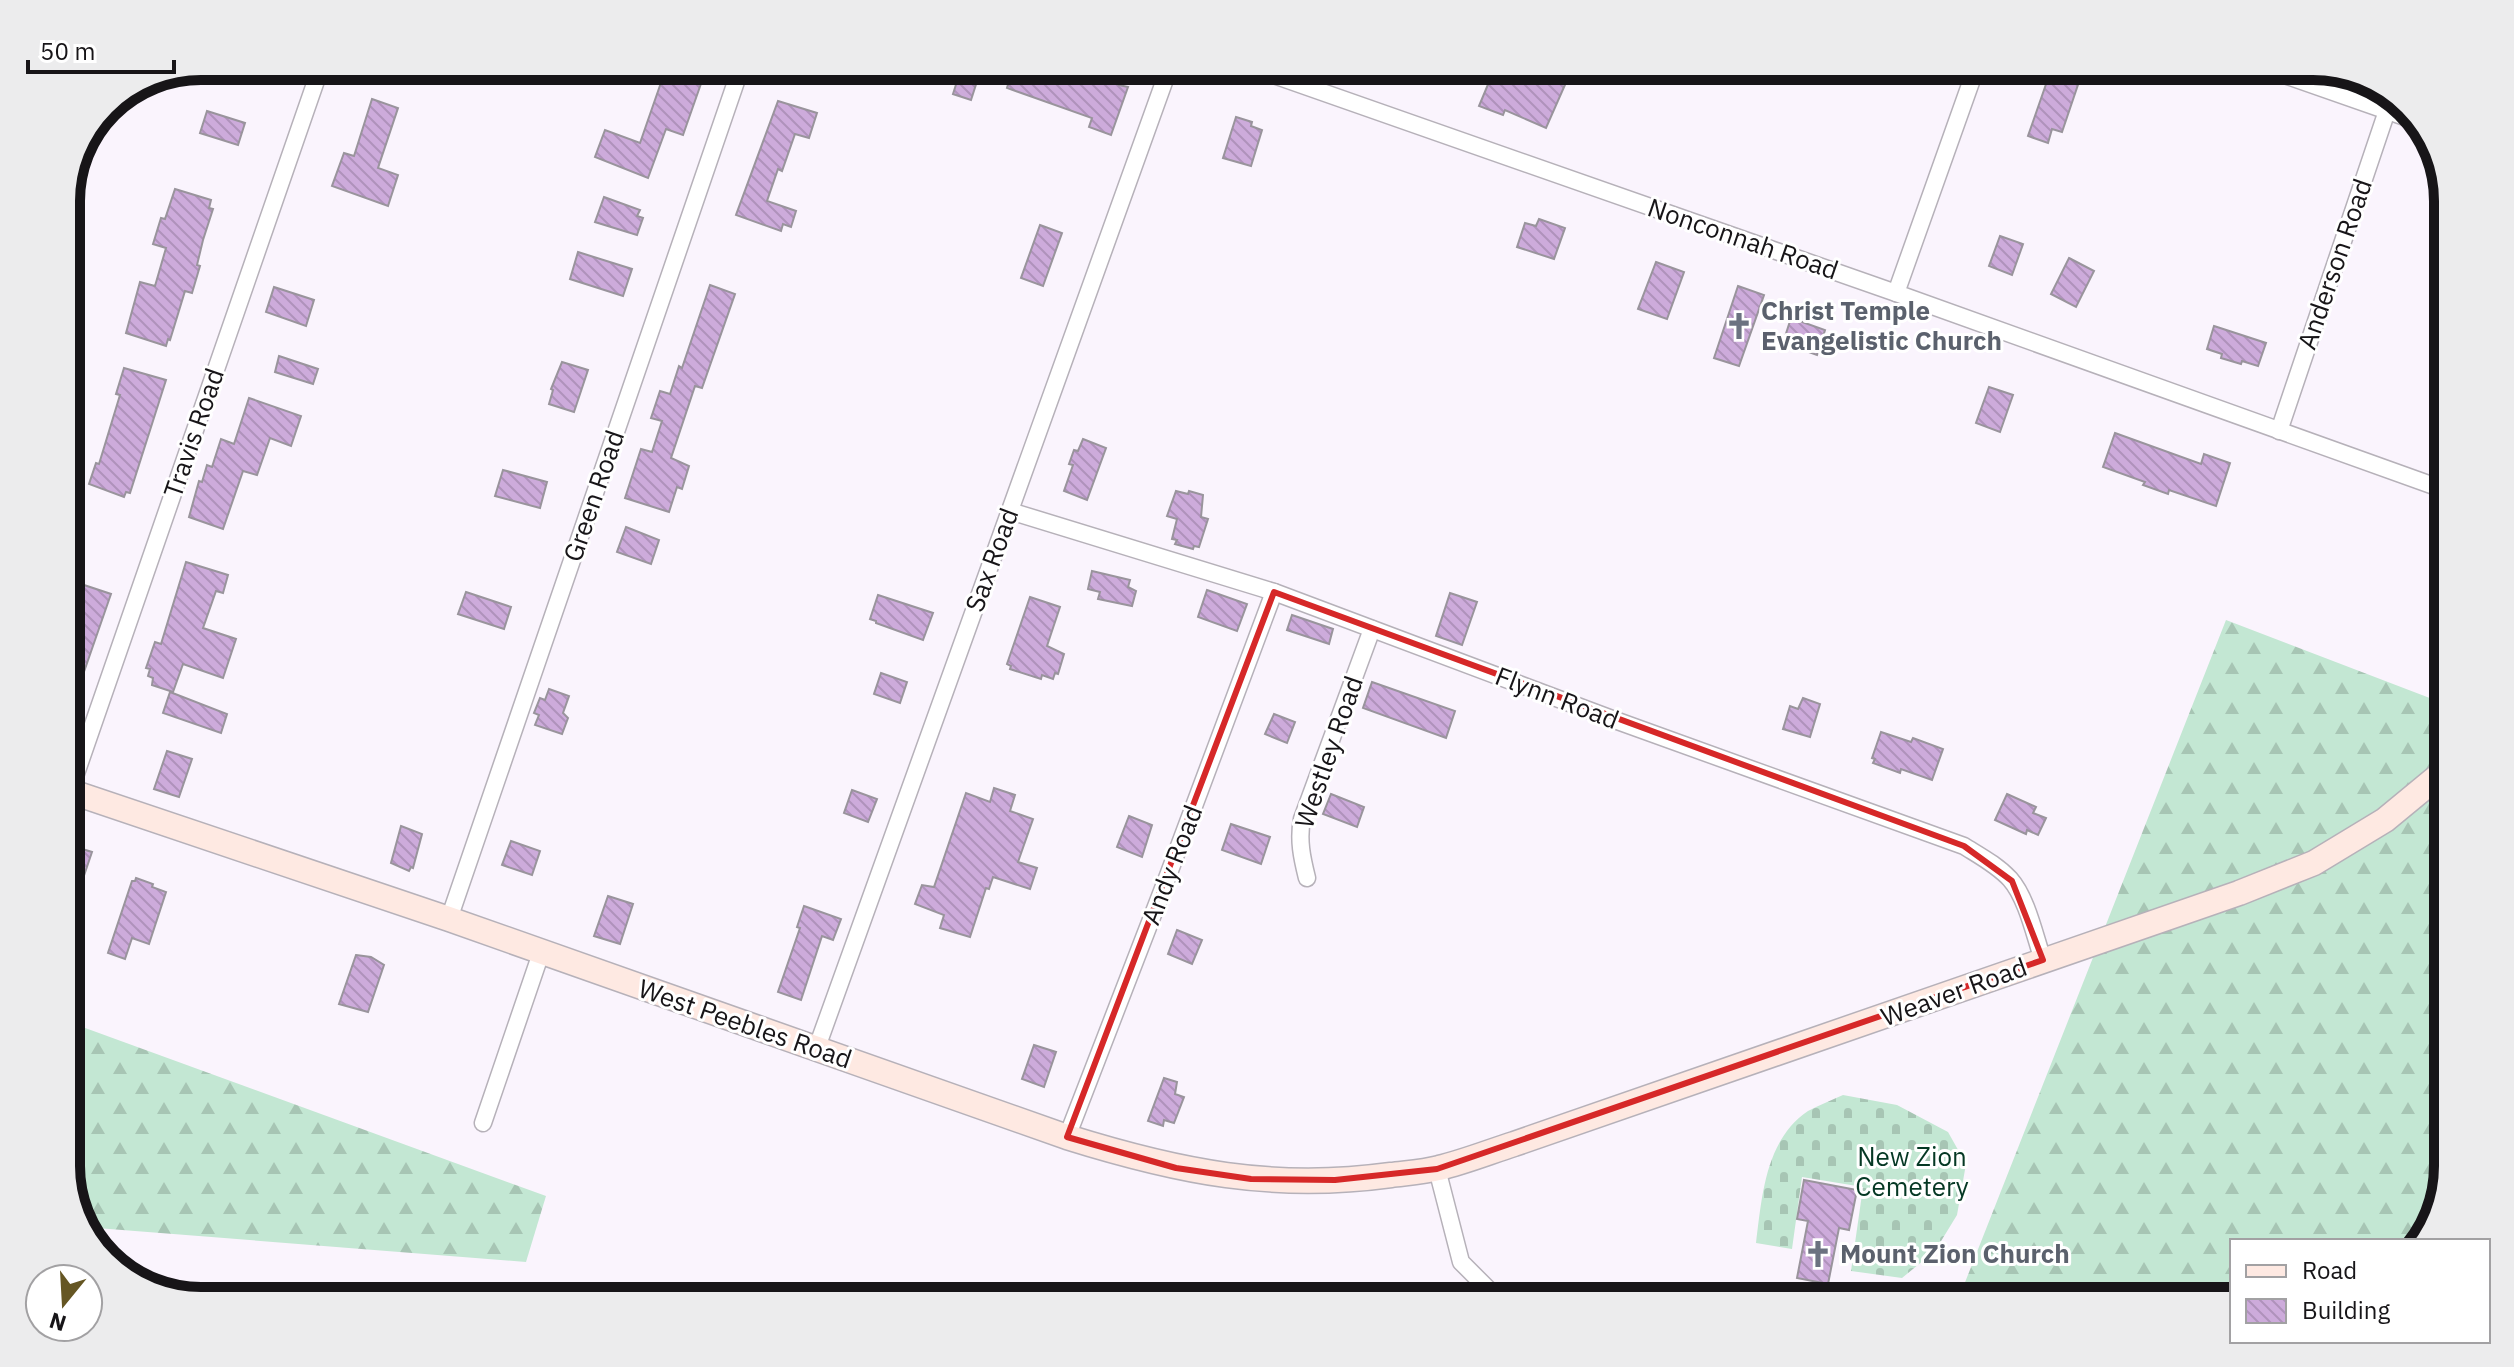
<svg xmlns="http://www.w3.org/2000/svg" width="2514" height="1367" font-family="'IBM Plex Sans',sans-serif">
	<defs>
		<pattern id="forest-firs" width="22" height="20" patternUnits="userSpaceOnUse" patternTransform="scale(2)"><rect width="22" height="20" fill="#c3e7d3"/><path d="M5 1l3.5 6h-7zM16 11l3.5 6h-7z" fill="#a7c5b4"/></pattern>
		<pattern id="cemetery-stones" width="16" height="16" patternUnits="userSpaceOnUse" patternTransform="scale(2)"><rect width="16" height="16" fill="#c3e7d3"/><path d="M2 7V4a2 2 0 0 1 4 0v3zM10 15v-3a2 2 0 0 1 4 0v3z" fill="#a7c5b4"/></pattern>
		<pattern id="building-back-hatch" width="6" height="6" patternUnits="userSpaceOnUse" patternTransform="scale(2)"><rect width="6" height="6" fill="#cdabdb"/><path d="M-1 5l2 2M0 0l6 6M5-1l2 2" fill="none" stroke="#af92bb"/></pattern>
	</defs>
	<rect width="100%" height="100%" fill="#faf4fd"/>
	<!-- forest -->
	<g fill="url(#forest-firs)">
		<polygon points="2226,620 2448,705 2448,1166 2434,1226 2421,1241 2232,1241 2232,1293 1962,1290"/>
		<polygon points="66,1021 546,1196 526,1262 84,1227 66,1176"/>
	</g>
	<!-- cemetery -->
	<path fill="url(#cemetery-stones)" d="M 1843,1095 L 1897,1105 L 1948,1132 L 1966,1164 L 1957,1215 L 1935,1251 L 1902,1278 L 1851,1271 L 1863,1187 L 1802,1177 L 1792,1249 L 1756,1243 C 1762,1197 1765,1140 1808,1111 C 1819,1105 1832,1100 1843,1095 Z"/>
	<!-- building -->
	<g fill="url(#building-back-hatch)" stroke="#99949c" stroke-width="2">
		<polygon points="2052,67 2084,67 2062,132 2052,129 2048,143 2028,136"/>
		<polygon points="1494,70 1511,70 1526,76 1529,70 1549,70 1568,78 1546,128 1505,110 1503,115 1479,106"/>
		<polygon points="960,72 980,72 971,100 953,94"/>
		<polygon points="1012,72 1043,72 1058,77 1060,72 1083,72 1105,79 1107,76 1121,81 1119,85 1128,87 1111,135 1089,127 1092,118 1007,88"/>
		<polygon points="664,74 691,74 703,78 683,135 666,129 648,178 595,157 605,130 640,143"/>
		<polygon points="372,99 398,108 378,168 398,175 388,206 332,186 344,153 354,156"/>
		<polygon points="778,101 817,113 809,138 795,134 782,171 778,169 767,201 796,211 791,227 783,224 781,231 736,215"/>
		<polygon points="207,111 245,123 238,145 200,133"/>
		<polygon points="1236,117 1252,122 1251,126 1262,130 1251,166 1223,158"/>
		<polygon points="175,189 211,200 209,208 213,209 203,240 197,265 200,266 192,293 185,291 170,340 168,339 166,346 126,333 140,282 155,286 166,248 153,244 161,218 165,219"/>
		<polygon points="604,197 640,210 637,216 643,218 637,235 595,222"/>
		<polygon points="1539,219 1565,228 1554,259 1517,247 1525,223 1536,226"/>
		<polygon points="1040,225 1062,233 1043,286 1021,278"/>
		<polygon points="2000,236 2023,244 2012,275 1989,266"/>
		<polygon points="578,252 632,269 623,296 570,279"/>
		<polygon points="2069,258 2094,271 2076,307 2051,294"/>
		<polygon points="1656,262 1684,272 1667,319 1638,309"/>
		<polygon points="710,285 735,294 702,388 695,386 671,458 689,466 682,489 677,487 669,512 625,498 641,449 652,452 662,421 651,418 660,391 670,394 679,366 682,368"/>
		<polygon points="1738,286 1764,295 1739,366 1714,358"/>
		<polygon points="274,287 314,300 306,326 266,312"/>
		<polygon points="1791,318 1825,330 1817,355 1783,343"/>
		<polygon points="2214,326 2266,343 2258,366 2242,361 2241,364 2221,358 2222,354 2207,349"/>
		<polygon points="279,356 318,369 313,384 275,372"/>
		<polygon points="562,362 588,370 574,412 549,404 553,390 551,389"/>
		<polygon points="124,368 166,380 130,493 126,492 124,497 89,484 96,463 99,464 120,395 116,394"/>
		<polygon points="1989,387 2013,395 2000,432 1976,423"/>
		<polygon points="249,398 301,416 291,446 270,438 257,475 243,471 223,529 189,517 199,481 202,482 207,465 212,467 221,439 234,444"/>
		<polygon points="2115,433 2201,464 2204,454 2230,463 2216,506 2169,490 2168,494 2143,485 2145,482 2103,467"/>
		<polygon points="1083,439 1106,448 1087,500 1064,491 1073,465 1069,464 1074,450 1078,451"/>
		<polygon points="503,470 547,482 540,508 495,496"/>
		<polygon points="1176,491 1188,494 1189,491 1203,495 1201,517 1208,519 1199,547 1194,546 1193,549 1175,544 1177,540 1172,539 1177,519 1167,516"/>
		<polygon points="626,527 659,540 651,564 617,552"/>
		<polygon points="186,562 228,575 223,593 216,591 203,628 236,639 223,678 183,664 173,692 152,685 153,678 148,676 150,669 146,668 155,642 161,644"/>
		<polygon points="1092,571 1130,580 1128,587 1136,591 1132,606 1098,599 1100,592 1088,589"/>
		<polygon points="66,579 111,594 69,715 66,714"/>
		<polygon points="1207,590 1247,604 1237,631 1198,617"/>
		<polygon points="466,592 511,607 504,629 458,614"/>
		<polygon points="1450,593 1477,602 1462,645 1436,636"/>
		<polygon points="878,595 933,613 923,640 876,623 876,621 870,619"/>
		<polygon points="1030,597 1060,607 1047,646 1064,654 1058,674 1055,673 1053,679 1042,675 1041,679 1010,669 1011,666 1007,664"/>
		<polygon points="1292,615 1333,629 1329,644 1287,630"/>
		<polygon points="881,673 907,682 900,703 874,694"/>
		<polygon points="1372,682 1455,711 1446,738 1363,708"/>
		<polygon points="549,689 569,696 563,713 568,718 562,734 535,725 539,715 534,713 540,698 545,700"/>
		<polygon points="170,692 227,714 221,733 163,713"/>
		<polygon points="1803,698 1820,704 1810,737 1783,729 1790,706 1798,709"/>
		<polygon points="1274,714 1295,722 1287,743 1265,734"/>
		<polygon points="1881,732 1911,742 1913,738 1943,749 1932,780 1901,769 1900,773 1873,763 1875,759 1872,758"/>
		<polygon points="167,751 192,759 179,797 154,789"/>
		<polygon points="994,788 1015,795 1010,811 1033,819 1018,862 1037,868 1030,889 993,877 989,889 986,888 970,937 940,928 944,915 915,904 922,885 934,887 966,793 990,802"/>
		<polygon points="852,790 877,799 868,822 844,813"/>
		<polygon points="1331,794 1364,807 1357,827 1323,814"/>
		<polygon points="2007,794 2036,807 2033,813 2046,818 2038,835 2027,830 2026,834 1995,820"/>
		<polygon points="1129,816 1152,825 1142,857 1117,847"/>
		<polygon points="1231,824 1270,837 1261,864 1222,850"/>
		<polygon points="401,826 422,834 413,868 411,867 409,871 391,863"/>
		<polygon points="511,841 540,851 532,875 502,865"/>
		<polygon points="66,844 92,852 69,920 66,919"/>
		<polygon points="136,878 153,884 152,887 166,892 149,944 132,938 125,959 108,953 132,881 135,881"/>
		<polygon points="608,896 633,904 620,944 594,936"/>
		<polygon points="804,906 841,919 833,940 822,936 801,1000 778,992 800,928 797,927"/>
		<polygon points="1177,930 1202,940 1192,964 1168,954"/>
		<polygon points="356,955 371,957 384,965 368,1012 339,1004"/>
		<polygon points="1034,1045 1056,1052 1044,1087 1022,1079"/>
		<polygon points="1164,1078 1177,1082 1175,1094 1184,1097 1174,1123 1164,1120 1163,1126 1148,1121"/>
		<polygon points="1804,1180 1857,1190 1849,1230 1839,1228 1828,1284 1797,1278 1808,1221 1797,1219"/>
	</g>
	<g fill="none" stroke-linecap="round" stroke-linejoin="round">
		<!-- minor casing -->
		<g stroke="#b6b1b9" stroke-width="19">
			<g id="minor">
				<polyline points="2259,66 2422,123"/>
				<polyline points="1262,71 1896,293 2448,491"/>
				<polyline points="1896,293 1976,68"/>
				<polyline points="2279,431 2392,96"/>
				<path d="M 1010,511 L 1274,592 L 1612,719 L 1964,846 C 1980,856 1997,865 2010,879 C 2027,898 2035,937 2043,960"/>
				<polyline points="70,791 318,75"/>
				<path d="M 1307,878 C 1302,858 1298,840 1302,819 L 1372,629"/>
				<polyline points="449,919 739,73"/>
				<polyline points="816,1050 1168,71"/>
				<polyline points="483,1123 541,953"/>
				<polyline points="1067,1137 1169,873 1274,592"/>
				<polyline points="1437,1169 1461,1262 1491,1292 1521,1301"/>
			</g>
		</g>
		<!-- secondary casing -->
		<g stroke="#b6b1b9" stroke-width="27">
			<path id="secondary" d="M 66,790 L 449,919 L 1067,1137 C 1179,1172 1273,1191 1391,1175 C 1407,1173 1424,1172 1439,1168 C 1464,1162 1489,1152 1514,1144 L 2239,893 L 2314,863 L 2385,820 L 2448,768"/>
		</g>
		<!-- minor -->
		<use href="#minor" stroke="#fff" stroke-width="16"/>
		<!-- secondary -->
		<use href="#secondary" stroke="#fee9e2" stroke-width="24"/>
	</g>
	<!-- marked area -->
	<path fill="none" stroke="#d62828" stroke-width="6" stroke-linejoin="round" d="M 1274,592 L 1964,846 L 2012,881 L 2043,960 L 1437,1169 L 1335,1180 L 1251,1179 L 1176,1168 L 1067,1137 Z"/>
	<!-- icons -->
	<defs>
		<g id="church-bare" transform="scale(2.16)"><path d="M-1.2-6h2.4v3.5h3.3v2.4h-3.3V6h-2.4V-.1h-3.3v-2.4h3.3Z" fill="#6b7280" stroke="#fff" stroke-width="2.5" paint-order="stroke"/></g>
	</defs>
	<g fill-rule="evenodd">
		<use href="#church-bare" x="1739" y="326"/>
		<use href="#church-bare" x="1818" y="1254"/>
	</g>
	<g text-anchor="middle" stroke-width="6" stroke-linejoin="round" paint-order="stroke">
		<!-- street labels -->
		<g font-size="26" fill="#171518" stroke="#fff">
			<text transform="translate(1743 239) rotate(19)" y="9">Nonconnah Road</text>
			<text transform="translate(2335 264) rotate(-71)" y="9">Anderson Road</text>
			<text transform="translate(194 433) rotate(-71)" y="9">Travis Road</text>
			<text transform="translate(594 496) rotate(-71)" y="9">Green Road</text>
			<text transform="translate(992 560) rotate(-70)" y="9">Sax Road</text>
			<text transform="translate(1557 698) rotate(21)" y="9">Flynn Road</text>
			<text transform="translate(1329 752) rotate(-71)" y="9">Westley Road</text>
			<text transform="translate(1172 865) rotate(-69)" y="9">Andy Road</text>
			<text transform="translate(1954 992) rotate(-20)" y="9">Weaver Road</text>
			<text transform="translate(745 1024) rotate(19)" y="9">West Peebles Road</text>
		</g>
		<!-- worship labels -->
		<g font-size="26" font-weight="bold" fill="#5b616d" stroke="#fff" text-anchor="start">
			<text x="1761" y="320">Christ Temple<tspan x="1761" dy="30">Evangelistic Church</tspan></text>
			<text x="1840" y="1263">Mount Zion Church</text>
		</g>
		<!-- park labels -->
		<g font-size="26" fill="#053824" stroke="#fff">
			<text x="1912" y="1166">New Zion<tspan x="1912" dy="30">Cemetery</tspan></text>
		</g>
	</g>
	<!-- crop -->
	<path d="M0 0H2514V1367H0ZM201 80H2313A121 121 0 0 1 2434 201V1166A121 121 0 0 1 2313 1287H201A121 121 0 0 1 80 1166V201A121 121 0 0 1 201 80Z" fill="#ececed" fill-rule="evenodd"/>
	<path fill="none" stroke="#171518" stroke-width="10" d="M201 80H2313A121 121 0 0 1 2434 201V1166A121 121 0 0 1 2313 1287H201A121 121 0 0 1 80 1166V201A121 121 0 0 1 201 80Z"/>
	<!-- legend -->
	<rect x="2230" y="1239" width="260" height="104" fill="#ffffff" stroke="#a2a1a3" stroke-width="2"/>
	<rect x="2246" y="1265" width="40" height="12" fill="#fee9e2" stroke="#a2a1a3" stroke-width="2"/>
	<text x="2302" y="1279" font-size="24" fill="#171518">Road</text>
	<rect x="2246" y="1299" width="40" height="24" fill="url(#building-back-hatch)" stroke="#a2a1a3" stroke-width="2"/>
	<text x="2302" y="1319" font-size="24" fill="#171518">Building</text>
	<!-- north arrow -->
	<g transform="translate(64 1303) rotate(198)"><circle r="38" fill="#ffffff" stroke="#a2a1a3" stroke-width="2"/>
	<path d="M0-6L14 30L0 20L-14 30Z" fill="#655623"/>
	<text y="-12" font-size="22" font-weight="bold" text-anchor="middle" fill="#171518">N</text>
	</g>
	<!-- scale -->
	<path d="M28 60v12h146v-12" fill="none" stroke="#171518" stroke-width="4"/>
	<text x="40" y="60" font-size="24" fill="#171518" stroke="#ffffff" stroke-width="6" paint-order="stroke">50 m</text>
</svg>
